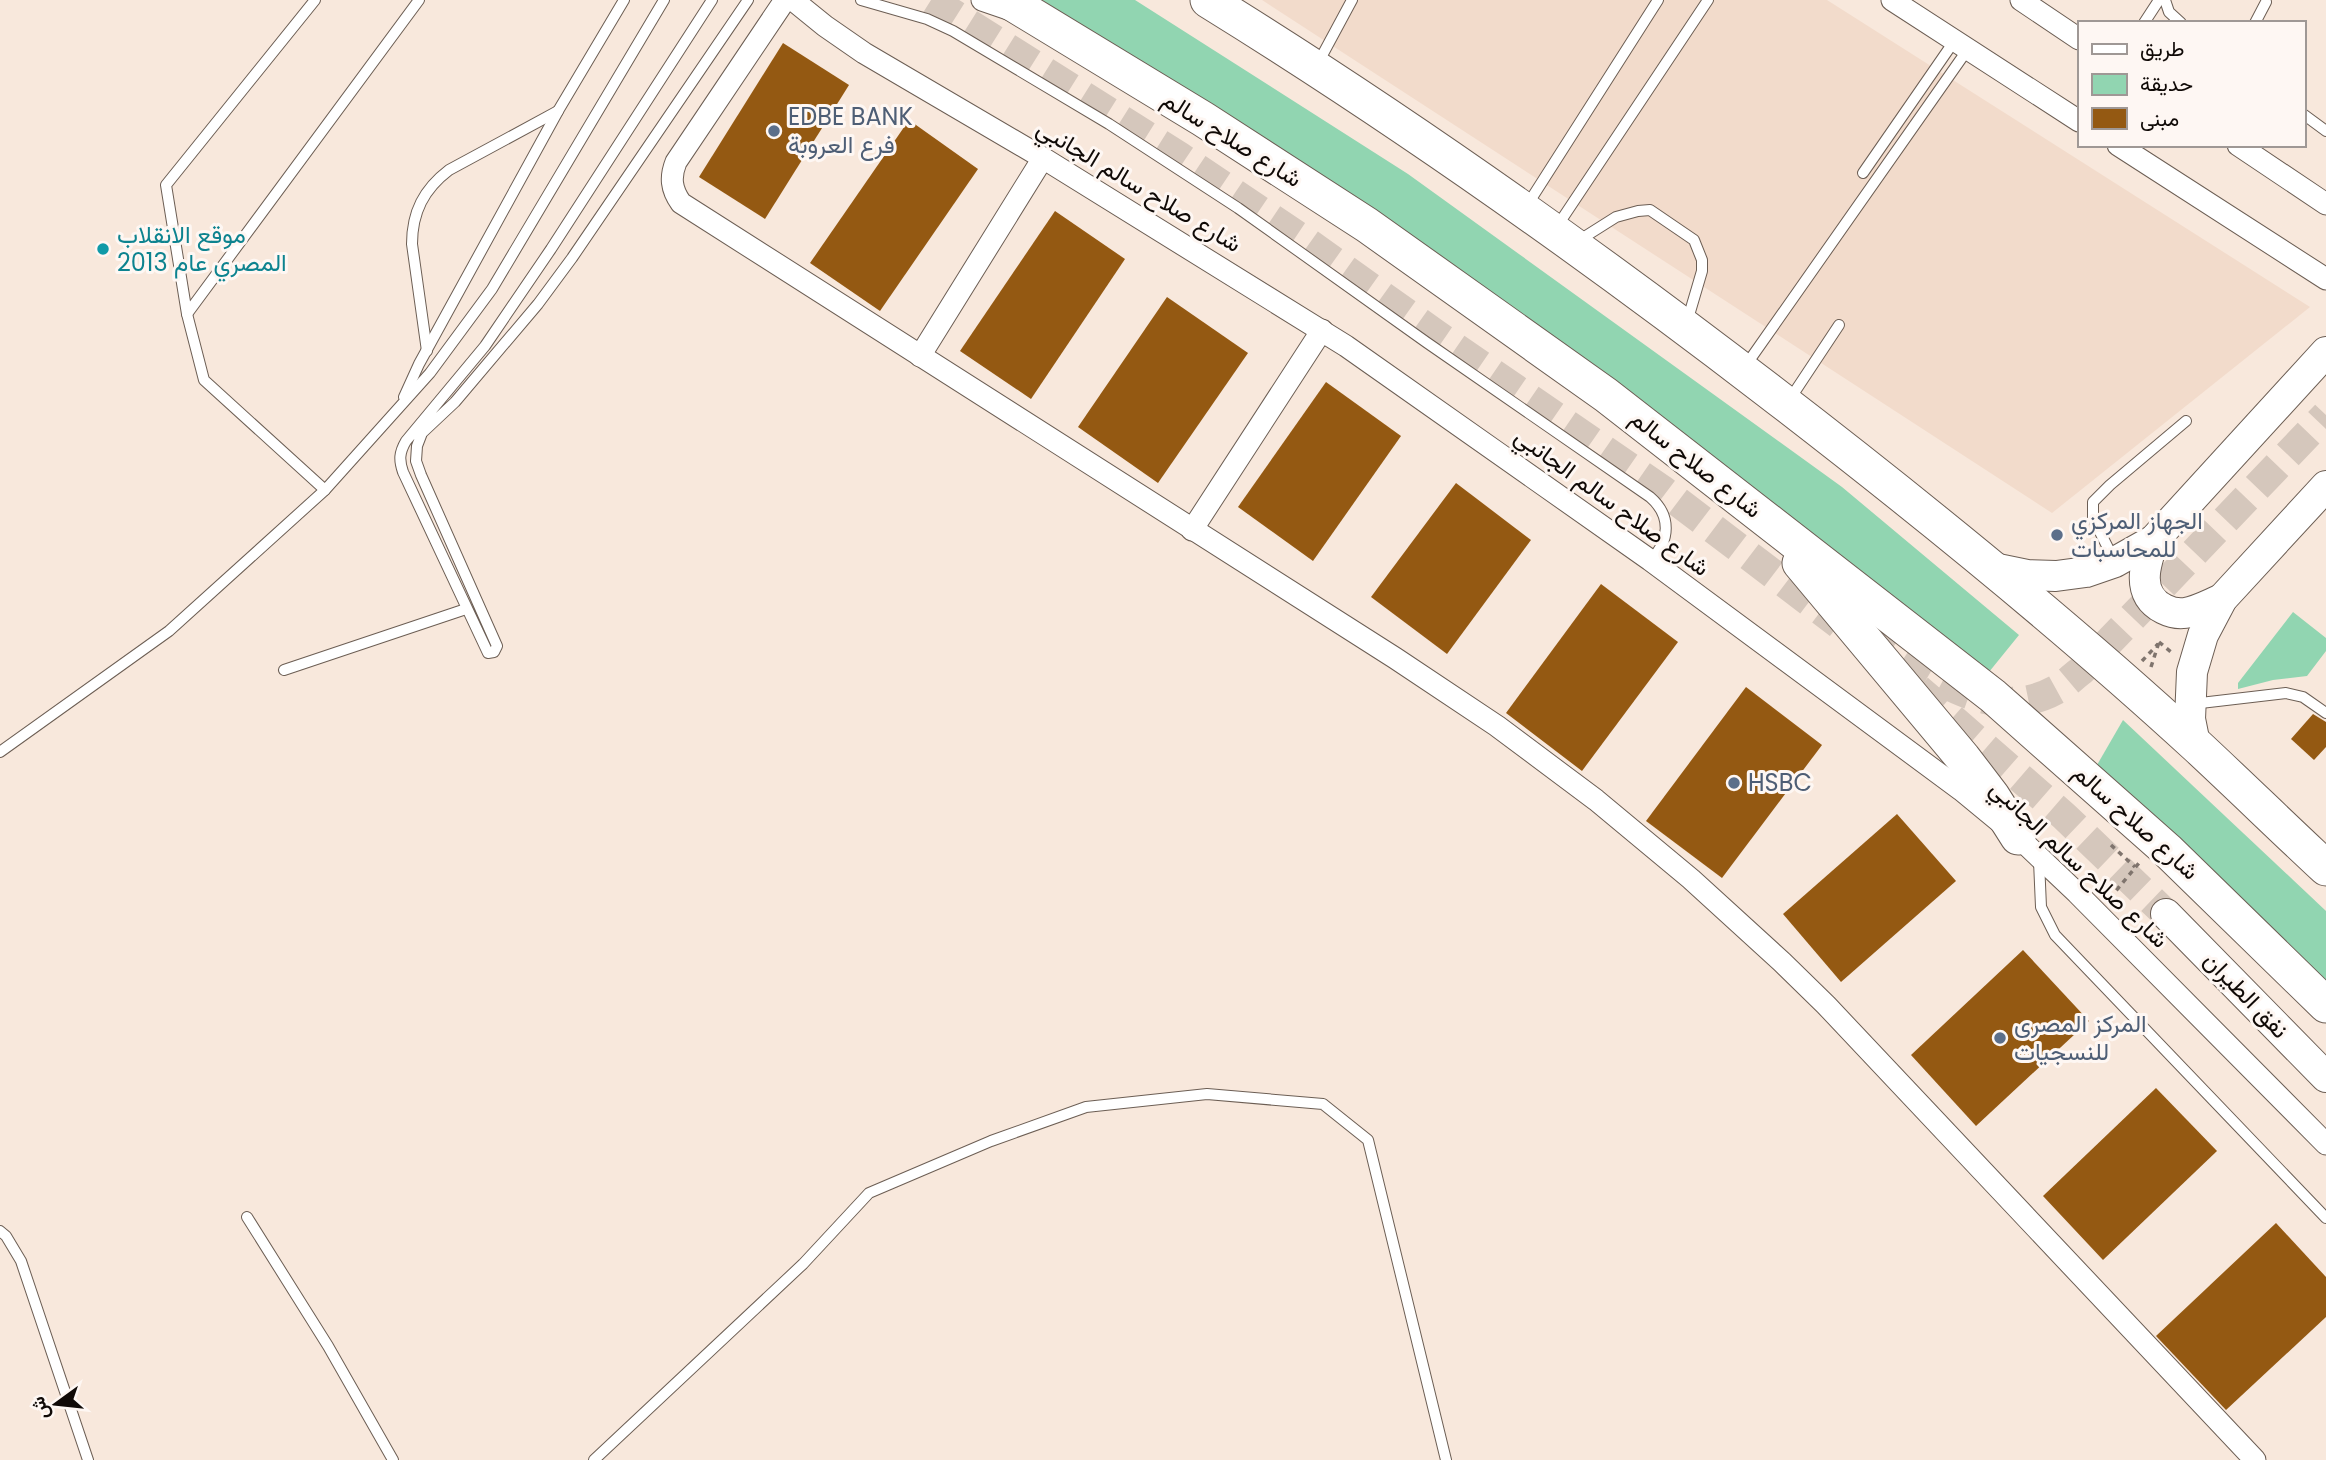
<svg xmlns="http://www.w3.org/2000/svg" width="2326" height="1460" font-family="Poppins,Vazirmatn,sans-serif">
	<rect width="100%" height="100%" fill="#f8e8dc"/>
	<!-- built -->
	<polygon fill="#f2dbcb" points="1262,0 1827,0 2310,307 2052,513"/>
	<!-- green -->
	<g fill="#91d5b1">
		<polygon points="1042,0 1135,0 1408,174 1842,487 2019,635 1989,672 1479,290"/>
		<polygon points="2293,612 2326,638 2326,651 2307,676 2273,680 2238,689 2238,683"/>
		<polygon points="2123,720 2326,911 2326,983 2097,765"/>
	</g>
	<!-- building -->
	<g fill="#945912">
		<polygon points="783,43 849,85 765,219 699,177"/>
		<polygon points="909,120 978,169 880,311 810,263"/>
		<polygon points="1055,211 1125,259 1031,399 960,351"/>
		<polygon points="1167,297 1248,353 1158,483 1078,427"/>
		<polygon points="1326,382 1401,436 1313,561 1238,507"/>
		<polygon points="1456,483 1531,540 1447,654 1371,597"/>
		<polygon points="1601,584 1678,642 1582,771 1506,713"/>
		<polygon points="1746,687 1822,745 1722,878 1646,821"/>
		<polygon points="2313,714 2326,722 2326,747 2314,760 2291,739"/>
		<polygon points="1897,814 1956,881 1841,982 1783,914"/>
		<polygon points="2023,950 2089,1021 1976,1126 1911,1055"/>
		<polygon points="2156,1088 2217,1151 2103,1260 2043,1196"/>
		<polygon points="2276,1223 2326,1277 2326,1317 2226,1410 2156,1336"/>
	</g>
	<g fill="none" stroke-linecap="round" stroke-linejoin="round">
		<!-- secondary-tunnel -->
		<g stroke="#d5c7bc" stroke-width="30" stroke-dasharray="30 15" stroke-linecap="butt">
			<polyline points="931,0 1180,157 1308,243 1434,333 1661,489 1839,624"/>
			<path d="M 1866,634 C 1924,670 1991,730 2061,687 C 2068,682 2075,675 2082,670 L 2326,415"/>
			<polyline points="1918,689 2064,816 2166,914"/>
		</g>
		<!-- service casing -->
		<g stroke="#6c5e54" stroke-width="12">
			<g id="service">
				<polyline points="315,0 166,185 187,314 204,380 325,490"/>
				<path d="M 712,0 L 551,249 L 485,346 L 406,441 C 399,453 399,460 403,472 L 488,653 L 494,652 L 497,646 L 421,475 L 416,461 L 417,446 L 422,433 L 455,402 L 538,304 L 572,258 L 748,0"/>
				<path d="M 861,0 L 927,19 L 953,31 L 1109,124 L 1238,208 L 1426,342 L 1650,497 C 1671,515 1671,541 1650,560"/>
				<polyline points="2165,0 2169,12 2181,23"/>
				<polyline points="2144,23 2159,0"/>
				<polyline points="2255,23 2266,2"/>
				<polyline points="1317,65 1352,0"/>
				<polyline points="2303,114 2326,131"/>
				<polyline points="1863,173 1955,40"/>
				<polyline points="1526,207 1658,0"/>
				<polyline points="1556,228 1708,0"/>
				<polyline points="1578,241 1616,217 1638,211 1650,210 1694,240 1702,260 1702,271 1687,322"/>
				<polyline points="187,314 419,0"/>
				<path d="M 427,351 L 412,244 C 412,212 424,189 449,170 L 558,111"/>
				<polyline points="1744,368 1968,49"/>
				<polyline points="404,397 419,364 558,111 624,0"/>
				<polyline points="1788,402 1839,325"/>
				<polyline points="2114,560 2093,518 2093,502 2110,485 2186,421"/>
				<polyline points="284,670 466,609"/>
				<polyline points="2192,704 2286,693 2303,697 2326,713"/>
				<polyline points="0,752 169,631 325,490 430,373 492,289 664,0"/>
				<polyline points="2039,861 2041,907 2055,935 2326,1218"/>
				<polyline points="247,1217 328,1346 393,1460"/>
				<polyline points="0,1231 6,1236 21,1261 88,1460"/>
				<polyline points="594,1460 803,1264 869,1193 991,1141 1086,1107 1207,1094 1323,1104 1368,1140 1446,1460"/>
			</g>
		</g>
		<!-- minor casing -->
		<g stroke="#6c5e54" stroke-width="23">
			<g id="minor">
				<path d="M 785,0 L 676,162 C 670,177 671,189 681,203 L 1395,658 L 1497,726 L 1596,800 L 1691,879 L 1782,962 L 1826,1005 L 2255,1460"/>
				<polyline points="793,0 825,26 864,53 1043,158 1346,346 1650,560 1961,790 2018,837 2077,893 2326,1144"/>
				<polyline points="982,0 1017,12"/>
				<polyline points="1892,0 2079,121"/>
				<polyline points="2021,0 2079,39"/>
				<polyline points="2118,145 2326,279"/>
				<polyline points="2238,145 2326,204"/>
				<polyline points="920,356 1043,158"/>
				<polyline points="1192,530 1322,330"/>
			</g>
		</g>
		<!-- secondary casing -->
		<g stroke="#6c5e54" stroke-width="32">
			<g id="secondary">
				<path d="M 2154,540 C 2145,564 2135,594 2164,609 C 2170,612 2178,614 2185,613 C 2198,611 2210,604 2222,599"/>
				<polyline points="1993,568 2027,575 2056,576 2086,572 2115,562 2154,540 2326,352"/>
				<polyline points="2195,744 2190,719 2192,672 2203,635 2222,599 2326,486"/>
				<polyline points="2166,914 2326,1077"/>
			</g>
		</g>
		<!-- trunk casing -->
		<g stroke="#6c5e54" stroke-width="37">
			<g id="trunk">
				<polyline points="1007,0 1203,119 1367,225 1606,395 1993,696 2167,850 2326,1005"/>
				<path d="M 1208,0 C 1402,120 1588,252 1769,391 C 1916,504 2060,620 2197,746 C 2240,786 2283,828 2326,868"/>
				<polyline points="1800,563 1963,758 1992,796 2018,837"/>
			</g>
		</g>
		<!-- path -->
		<g stroke="#7f746d" stroke-width="3.5" stroke-dasharray="5 5" stroke-linecap="butt">
			<polyline points="2159,642 2171,652"/>
			<polyline points="2142,661 2158,644"/>
			<polyline points="2151,667 2159,642"/>
			<polyline points="2111,845 2135,867"/>
			<polyline points="2110,898 2139,863"/>
		</g>
		<!-- service -->
		<use href="#service" stroke="#fff" stroke-width="10"/>
		<!-- minor -->
		<use href="#minor" stroke="#fff" stroke-width="21"/>
		<!-- secondary -->
		<use href="#secondary" stroke="#fff" stroke-width="30"/>
		<!-- trunk -->
		<use href="#trunk" stroke="#fff" stroke-width="35"/>
	</g>
	<!-- markers -->
	<g fill="#5c6f8a" stroke="#fef7f3" stroke-width="2.5">
		<circle cx="774" cy="131" r="7"/>
		<circle cx="2057" cy="535" r="7"/>
		<circle cx="1734" cy="783" r="7"/>
		<circle cx="2000" cy="1038" r="7"/>
	</g>
	<circle fill="#0f9aa8" stroke="#fef7f3" stroke-width="2.5" cx="103" cy="249" r="7"/>
	<g text-anchor="middle" stroke-width="6" stroke-linejoin="round" paint-order="stroke">
		<!-- service labels -->
		<g font-size="24" fill="#4e5e75" stroke="#fef7f3" text-anchor="start">
			<text x="788" y="125">EDBE BANK<tspan x="788" dy="28">فرع العروبة</tspan></text>
			<text x="2071" y="529">الجهاز المركزي<tspan x="2071" dy="28">للمحاسبات</tspan></text>
			<text x="1748" y="791">HSBC</text>
			<text x="2014" y="1032">المركز المصرى<tspan x="2014" dy="28">للنسجيات</tspan></text>
		</g>
		<!-- street labels -->
		<g font-size="24" fill="#100a07" stroke="#fef7f3">
			<text transform="translate(1232 139) rotate(32)" y="8">شارع صلاح سالم</text>
			<text transform="translate(1139 186) rotate(31)" y="8">شارع صلاح سالم الجانبي</text>
			<text transform="translate(1696 464) rotate(38)" y="8">شارع صلاح سالم</text>
			<text transform="translate(1612 502) rotate(36)" y="8">شارع صلاح سالم الجانبي</text>
			<text transform="translate(2136 822) rotate(42)" y="8">شارع صلاح سالم</text>
			<text transform="translate(2079 864) rotate(43)" y="8">شارع صلاح سالم الجانبي</text>
			<text transform="translate(2246 995) rotate(46)" y="8">نفق الطيران</text>
		</g>
		<!-- culture labels -->
		<g font-size="24" fill="#0d838f" stroke="#fef7f3" text-anchor="start">
			<text x="117" y="243">موقع الانقلاب<tspan x="117" dy="28">المصري عام 2013</tspan></text>
		</g>
	</g>
	<!-- legend -->
	<rect x="2078" y="21" width="228" height="126" fill="#fef7f3" stroke="#9f9895" stroke-width="2"/>
	<rect x="2092" y="44" width="35" height="10" fill="#ffffff" stroke="#9f9895" stroke-width="2"/>
	<text x="2140" y="56" font-size="21" fill="#100a07">طريق</text>
	<rect x="2092" y="74" width="35" height="21" fill="#91d5b1" stroke="#9f9895" stroke-width="2"/>
	<text x="2140" y="91" font-size="21" fill="#100a07">حديقة</text>
	<rect x="2092" y="108" width="35" height="21" fill="#945912" stroke="#9f9895" stroke-width="2"/>
	<text x="2140" y="126" font-size="21" fill="#100a07">مبنى</text>
	<!-- north arrow -->
	<g transform="translate(56 1404) rotate(255)" stroke="#fef7f3" stroke-width="5" paint-order="stroke">
	<path d="M0-5L12 26L0 18L-12 26Z" fill="#100a07"/>
	<text y="-10" font-size="19" font-weight="bold" text-anchor="middle" fill="#100a07">ش</text>
	</g>
</svg>
